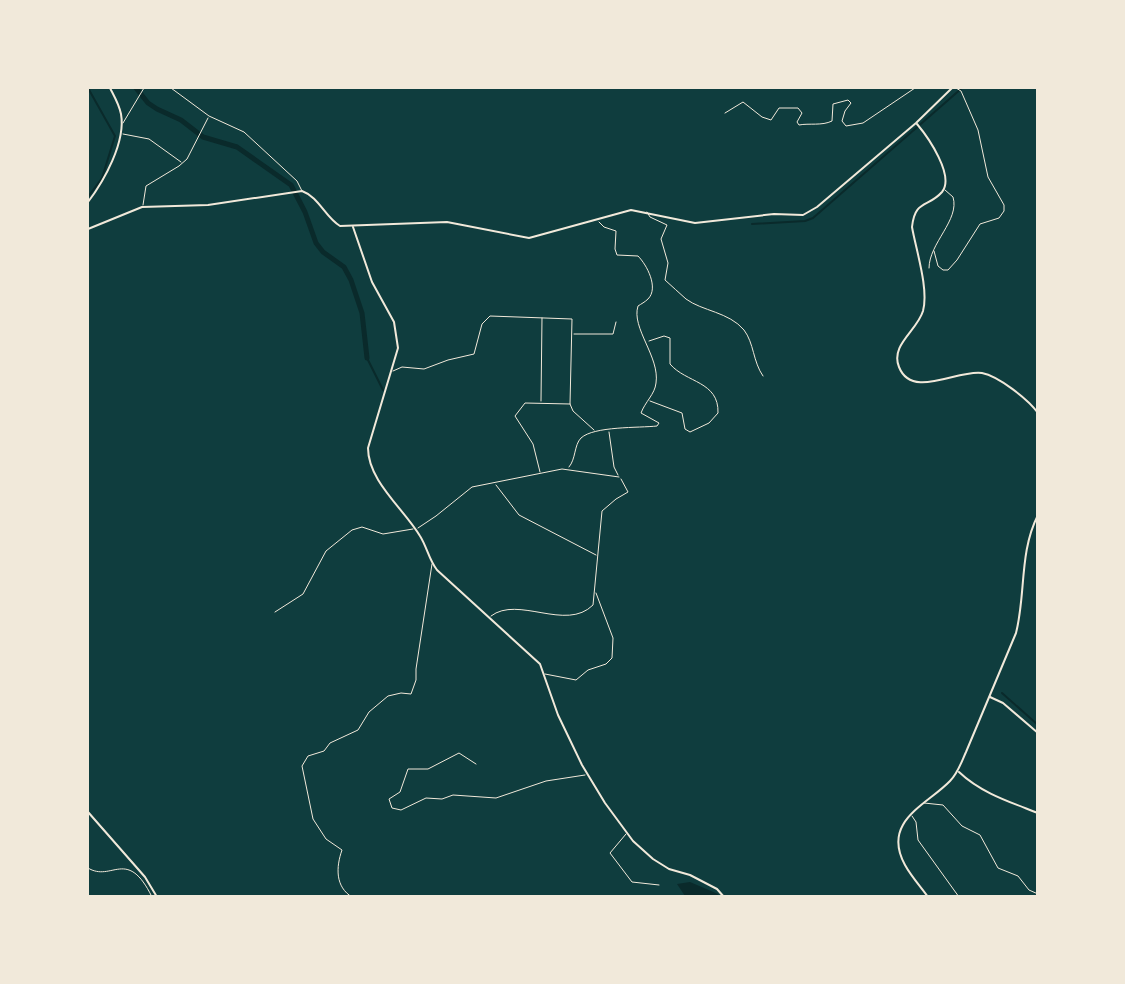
<svg xmlns="http://www.w3.org/2000/svg" width="1125" height="984" font-family="'Source Serif 4',serif">
	<rect width="100%" height="100%" fill="#0f3d3e"/>
	<!-- water -->
	<polygon fill="#0a2a2b" points="690,882 718,894 719,896 685,896 677,884"/>
	<g fill="none" stroke-linecap="round" stroke-linejoin="round">
		<!-- stream -->
		<g stroke="#0a2a2b" stroke-width="2">
			<polyline points="88,88 115,136 102,178 88,197"/>
			<polyline points="752,224 805,221 813,218 962,88"/>
			<polyline points="367,358 383,390"/>
			<polyline points="1002,693 1038,725"/>
		</g>
		<!-- river -->
		<polyline stroke="#0a2a2b" stroke-width="5" points="136,88 148,103 157,109 181,120 203,137 237,147 291,185 305,212 316,243 323,252 344,267 351,280 362,313 367,358"/>
		<!-- minor -->
		<g stroke="#f1e9da" stroke-width="1">
			<polyline points="171,88 209,116 244,132 297,181 302,191"/>
			<path d="M 725,113 L 743,102 L 762,117 L 771,120 L 779,108 L 798,108 L 802,113 L 797,122 L 799,125 C 809,123 822,126 832,121 L 833,104 L 848,100 L 851,103 L 845,111 L 842,121 L 846,126 L 863,123 L 915,88"/>
			<polyline points="123,123 144,88"/>
			<polyline points="123,134 149,139 181,162"/>
			<polyline points="143,205 146,186 179,166 187,159 208,118"/>
			<path d="M 647,212 L 650,217 L 667,225 L 661,239 L 668,263 L 665,280 C 672,286 679,293 686,299 C 702,311 729,312 744,330 C 754,343 753,362 763,376"/>
			<polyline points="934,251 938,266 943,270 948,270 957,260 980,224 999,218 1004,211 1004,205 988,177 978,130 961,91 956,88"/>
			<path d="M 929,268 C 929,243 960,220 953,197 L 945,190"/>
			<polyline points="574,334 613,334 616,322"/>
			<path d="M 649,341 L 664,336 L 670,338 L 670,364 C 686,383 719,381 718,413 L 709,423 L 690,432 L 685,429 L 682,413 L 650,401"/>
			<polyline points="393,371 402,367 424,369 448,360 474,354 482,324 490,316 572,319 570,404 573,411 594,430"/>
			<polyline points="541,401 542,318"/>
			<polyline points="609,432 614,467 618,475"/>
			<path d="M 569,467 C 576,459 574,445 581,438 C 594,426 639,428 657,426 L 659,423 L 641,413 C 645,402 655,394 656,383 C 660,357 631,328 638,306 C 641,304 645,302 648,299 C 659,288 647,265 638,256 L 617,255 L 615,249 L 616,231 L 604,227 L 599,222"/>
			<polyline points="540,472 533,444 515,416 525,403 570,404"/>
			<polyline points="496,485 519,515 596,555"/>
			<polyline points="418,528 436,516 472,487 562,469 619,477"/>
			<polyline points="275,612 303,594 326,551 352,530 362,527 383,534 413,529"/>
			<path d="M 491,616 C 518,595 566,632 593,605 L 602,511 L 616,499 L 628,492 L 621,479"/>
			<polyline points="545,674 576,680 588,670 606,664 612,658 613,638 596,593"/>
			<polyline points="476,764 459,753 428,769 408,769 400,792 389,799 392,808 401,810 426,798 442,799 453,795 496,798 546,781 585,775"/>
			<polyline points="924,803 943,805 962,826 980,835 998,868 1018,876 1029,890 1038,894"/>
			<polyline points="912,816 916,822 918,840 959,897"/>
			<polyline points="626,834 610,853 632,882 659,885"/>
			<path d="M 88,868 C 112,883 127,846 152,897"/>
			<path d="M 352,897 C 335,887 336,867 342,850 L 326,839 L 313,819 L 302,766 L 308,756 L 324,751 L 330,743 L 358,730 L 369,712 L 388,696 L 401,693 L 411,694 L 416,680 L 416,669 L 432,564"/>
			<polyline points="374,897 376,897"/>
		</g>
		<!-- tertiary -->
		<g stroke="#f1e9da" stroke-width="2">
			<path d="M 917,124 C 928,137 955,176 942,192 C 928,208 915,199 912,227 C 916,250 929,289 923,311 C 917,331 890,345 899,367 C 912,400 958,369 982,373 C 998,376 1028,399 1038,413"/>
			<path d="M 353,227 L 372,282 L 394,322 L 398,348 L 368,448 C 368,481 404,509 420,536 C 427,547 429,560 437,570 L 540,664 L 558,715 L 582,765 L 605,803 L 633,841 L 653,859 L 669,869 L 690,875 L 717,889 L 724,897"/>
			<polyline points="990,697 1003,703 1038,733"/>
			<path d="M 959,772 C 981,793 1010,802 1038,813"/>
			<path d="M 928,897 C 920,886 911,876 905,865 C 881,821 927,805 950,781 C 958,773 961,763 966,752 L 1016,633 C 1026,594 1019,552 1038,515"/>
		</g>
		<!-- secondary -->
		<g stroke="#f1e9da" stroke-width="2">
			<path d="M 88,202 C 104,181 126,142 121,114 C 119,104 114,96 110,88"/>
			<path d="M 88,229 L 142,207 L 208,205 L 302,191 C 319,197 325,217 340,226 L 447,222 L 529,238 L 631,210 L 695,223 L 774,214 L 803,215 L 817,207 L 916,123 L 952,88"/>
			<polyline points="88,812 145,877 157,897"/>
		</g>
	</g>
	<!-- border -->
	<rect width="1125" height="984" fill="none" stroke="#f1e9da" stroke-width="178"/>
</svg>
